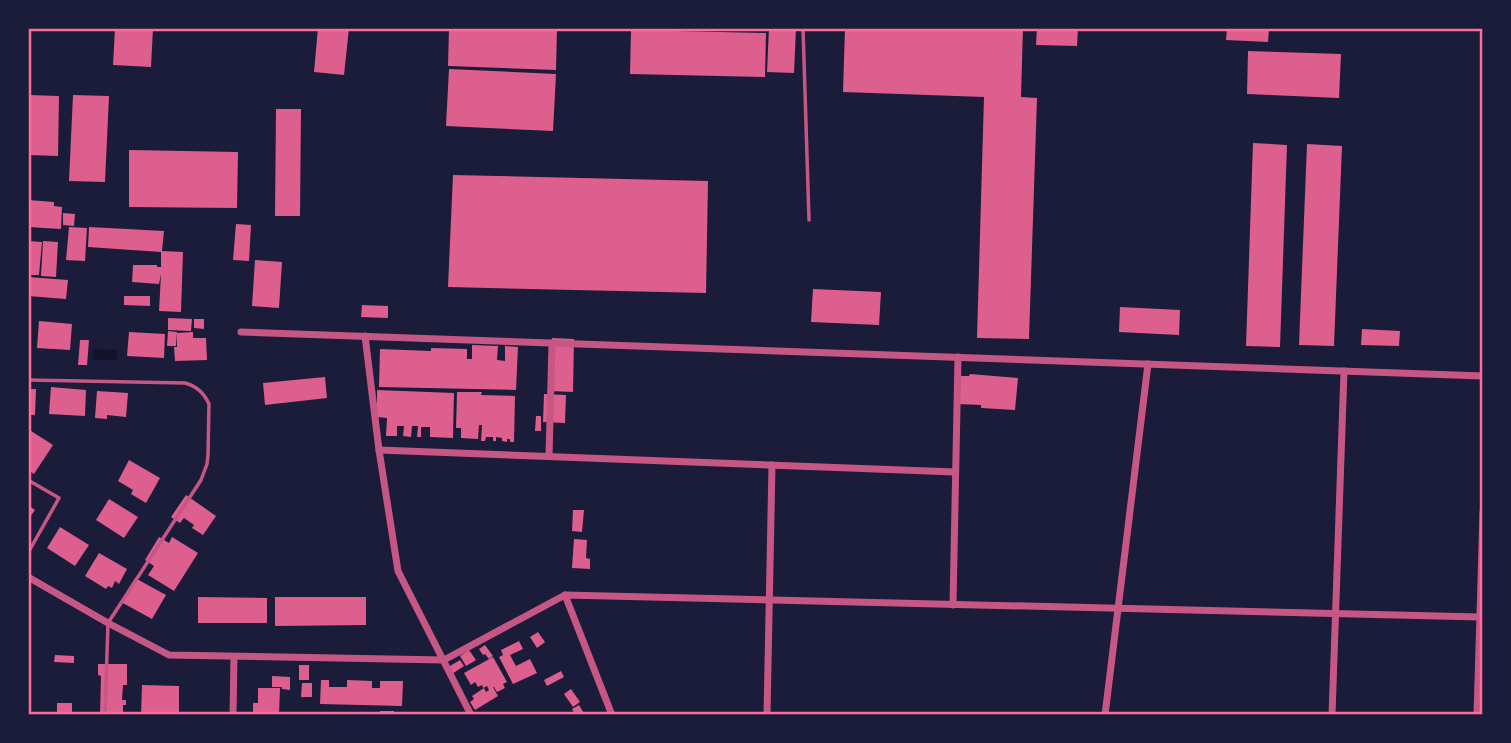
<svg xmlns="http://www.w3.org/2000/svg" width="1511" height="743" font-family="Quicksand,sans-serif">
	<rect width="100%" height="100%" fill="#1b1b3a"/>
	<!-- water -->
	<polygon fill="#12122b" points="93,349 117,350 117,360 93,360"/>
	<!-- building -->
	<g fill="#dd5f8e">
		<polygon points="115,28 153,28 151,67 113,65"/>
		<polygon points="318,28 349,28 344,75 314,72"/>
		<polygon points="449,28 557,28 556,70 448,66"/>
		<polygon points="769,28 796,28 794,73 767,72"/>
		<polygon points="845,28 1023,28 1021,97 1037,98 1029,339 977,338 984,97 843,92"/>
		<polygon points="1037,28 1078,28 1077,46 1036,45"/>
		<polygon points="1191,28 1222,28 1222,31 1191,30"/>
		<polygon points="1227,28 1269,28 1268,42 1226,40"/>
		<polygon points="631,30 766,33 765,77 630,74"/>
		<polygon points="1248,51 1341,54 1339,98 1247,94"/>
		<polygon points="449,69 556,74 553,131 446,126"/>
		<polygon points="28,95 59,96 58,156 28,155"/>
		<polygon points="73,95 109,96 105,182 69,181"/>
		<polygon points="276,109 301,109 300,216 275,216"/>
		<polygon points="1253,143 1287,145 1280,347 1246,346"/>
		<polygon points="1307,144 1342,146 1334,346 1299,345"/>
		<polygon points="129,150 238,152 237,208 129,207"/>
		<polygon points="453,175 708,181 706,293 448,287"/>
		<polygon points="28,200 54,202 54,206 62,207 61,229 28,227"/>
		<polygon points="63,213 75,214 74,226 63,225"/>
		<polygon points="236,224 251,225 249,261 233,260"/>
		<polygon points="69,227 87,228 85,261 66,260"/>
		<polygon points="89,227 164,231 162,251 183,252 181,312 159,311 161,274 159,284 132,282 133,265 157,265 157,267 161,267 161,252 88,247"/>
		<polygon points="28,241 42,242 39,275 28,275"/>
		<polygon points="43,241 58,242 56,277 41,276"/>
		<polygon points="255,260 282,262 279,308 252,306"/>
		<polygon points="28,277 68,280 66,299 28,296"/>
		<polygon points="813,289 881,292 879,325 811,322"/>
		<polygon points="124,296 150,296 150,306 124,305"/>
		<polygon points="362,305 388,306 388,318 361,317"/>
		<polygon points="1120,307 1180,310 1179,335 1119,332"/>
		<polygon points="168,318 192,319 191,331 168,330"/>
		<polygon points="194,319 204,319 204,329 194,328"/>
		<polygon points="39,321 72,324 70,350 37,348"/>
		<polygon points="1362,329 1400,331 1399,346 1361,345"/>
		<polygon points="168,331 177,332 176,346 167,346"/>
		<polygon points="129,332 165,334 164,358 127,356"/>
		<polygon points="193,332 193,338 206,338 207,360 175,361 174,347 177,347 177,333"/>
		<polygon points="552,338 574,339 573,392 550,391"/>
		<polygon points="80,340 89,340 87,365 78,365"/>
		<polygon points="472,345 498,346 497,360 505,361 505,346 518,347 516,390 379,387 380,349 431,351 431,348 467,349 467,359 472,359"/>
		<polygon points="970,374 1018,378 1015,410 981,408 981,405 958,404 960,376 969,376"/>
		<polygon points="325,377 327,398 265,405 263,383"/>
		<polygon points="51,387 86,390 85,416 49,414"/>
		<polygon points="28,389 36,389 35,415 28,415"/>
		<polygon points="377,390 454,393 453,438 430,437 430,427 421,427 421,437 417,437 418,426 412,426 411,437 403,436 404,426 397,426 397,436 386,436 387,418 377,417"/>
		<polygon points="97,391 128,393 126,417 107,415 107,419 95,418"/>
		<polygon points="457,392 482,392 481,395 515,396 514,442 510,442 510,439 507,439 507,442 502,441 502,438 496,437 496,441 493,441 493,437 486,437 485,441 481,441 482,425 479,425 478,439 461,438 461,428 456,428"/>
		<polygon points="544,394 566,395 565,423 543,422"/>
		<polygon points="536,416 541,416 541,431 535,431"/>
		<polygon points="28,429 53,445 34,474 28,470"/>
		<polygon points="129,460 160,478 146,503 131,494 133,490 118,481"/>
		<polygon points="186,495 216,516 203,535 192,528 194,525 184,518 180,523 171,517"/>
		<polygon points="109,499 138,517 124,538 96,520"/>
		<polygon points="28,505 35,510 28,520"/>
		<polygon points="573,510 584,510 582,532 572,531"/>
		<polygon points="60,527 89,545 75,566 47,548"/>
		<polygon points="159,537 169,543 172,537 198,553 174,591 148,575 154,566 145,560"/>
		<polygon points="574,539 587,540 586,558 590,559 590,569 572,568"/>
		<polygon points="99,553 127,569 119,584 115,581 112,588 108,586 106,589 85,576"/>
		<polygon points="135,578 166,595 152,619 121,602"/>
		<polygon points="198,597 267,598 267,623 198,623"/>
		<polygon points="275,597 366,597 366,625 275,626"/>
		<polygon points="538,632 545,642 537,648 530,637"/>
		<polygon points="519,641 523,649 510,655 516,666 530,659 537,673 513,684 499,657 503,655 501,650"/>
		<polygon points="485,645 493,656 489,659 485,654 483,655 479,649"/>
		<polygon points="469,650 476,660 466,666 460,656"/>
		<polygon points="55,655 74,656 74,663 54,662"/>
		<polygon points="493,657 507,682 503,684 505,688 497,692 494,687 493,687 498,696 475,710 470,702 474,699 472,696 484,688 486,692 489,690 487,686 483,688 482,685 478,687 475,682 471,685 464,673"/>
		<polygon points="460,660 464,666 449,676 445,669"/>
		<polygon points="98,664 127,664 127,685 123,685 122,700 126,700 126,705 123,705 123,715 100,715 101,676 98,675"/>
		<rect x="299" y="665" width="10" height="15"/>
		<polygon points="561,671 564,677 547,686 544,680"/>
		<polygon points="272,676 290,677 290,690 282,689 282,687 272,687"/>
		<polygon points="321,680 329,680 329,687 347,687 347,680 372,681 372,688 380,688 380,681 403,681 402,706 320,704"/>
		<polygon points="302,683 312,683 312,697 301,697"/>
		<polygon points="142,685 179,686 179,715 141,715"/>
		<polygon points="258,688 280,688 279,715 253,715 253,703 258,703"/>
		<polygon points="571,689 580,702 573,707 564,694"/>
		<rect x="57" y="703" width="15" height="9"/>
		<polygon points="579,705 585,715 575,715 572,709"/>
		<polygon points="380,711 394,711 394,715 379,715"/>
	</g>
	<g fill="none" stroke-linecap="round" stroke-linejoin="round">
		<!-- service -->
		<g stroke="#c65784" stroke-width="3.5">
			<polyline points="803,28 809,220"/>
			<path d="M 28,380 L 185,383 C 197,386 204,393 209,404 L 208,455 L 207,464 L 201,480 L 108,623 L 105,715"/>
			<polyline points="28,480 59,498 28,553"/>
		</g>
		<!-- minor -->
		<g stroke="#c65784" stroke-width="7">
			<polyline points="241,332 1483,376"/>
			<polyline points="365,336 379,450 398,571 471,715"/>
			<polyline points="379,450 955,472"/>
			<polyline points="549,456 552,343"/>
			<polyline points="28,577 108,623 169,655 444,660 565,595 1480,617"/>
			<polyline points="565,595 612,715"/>
			<polyline points="953,605 958,357"/>
			<polyline points="233,715 234,657"/>
			<polyline points="767,715 772,465"/>
			<polyline points="1105,715 1148,364"/>
			<polyline points="1332,715 1344,371"/>
			<polyline points="1477,715 1483,512"/>
		</g>
	</g>
	<!-- border -->
	<rect width="1511" height="743" fill="none" stroke="#1b1b3a" stroke-width="60"/>
	<rect x="30" y="30" width="1451" height="683" fill="none" stroke="#ff6b9d" stroke-width="2.5"/>
</svg>
